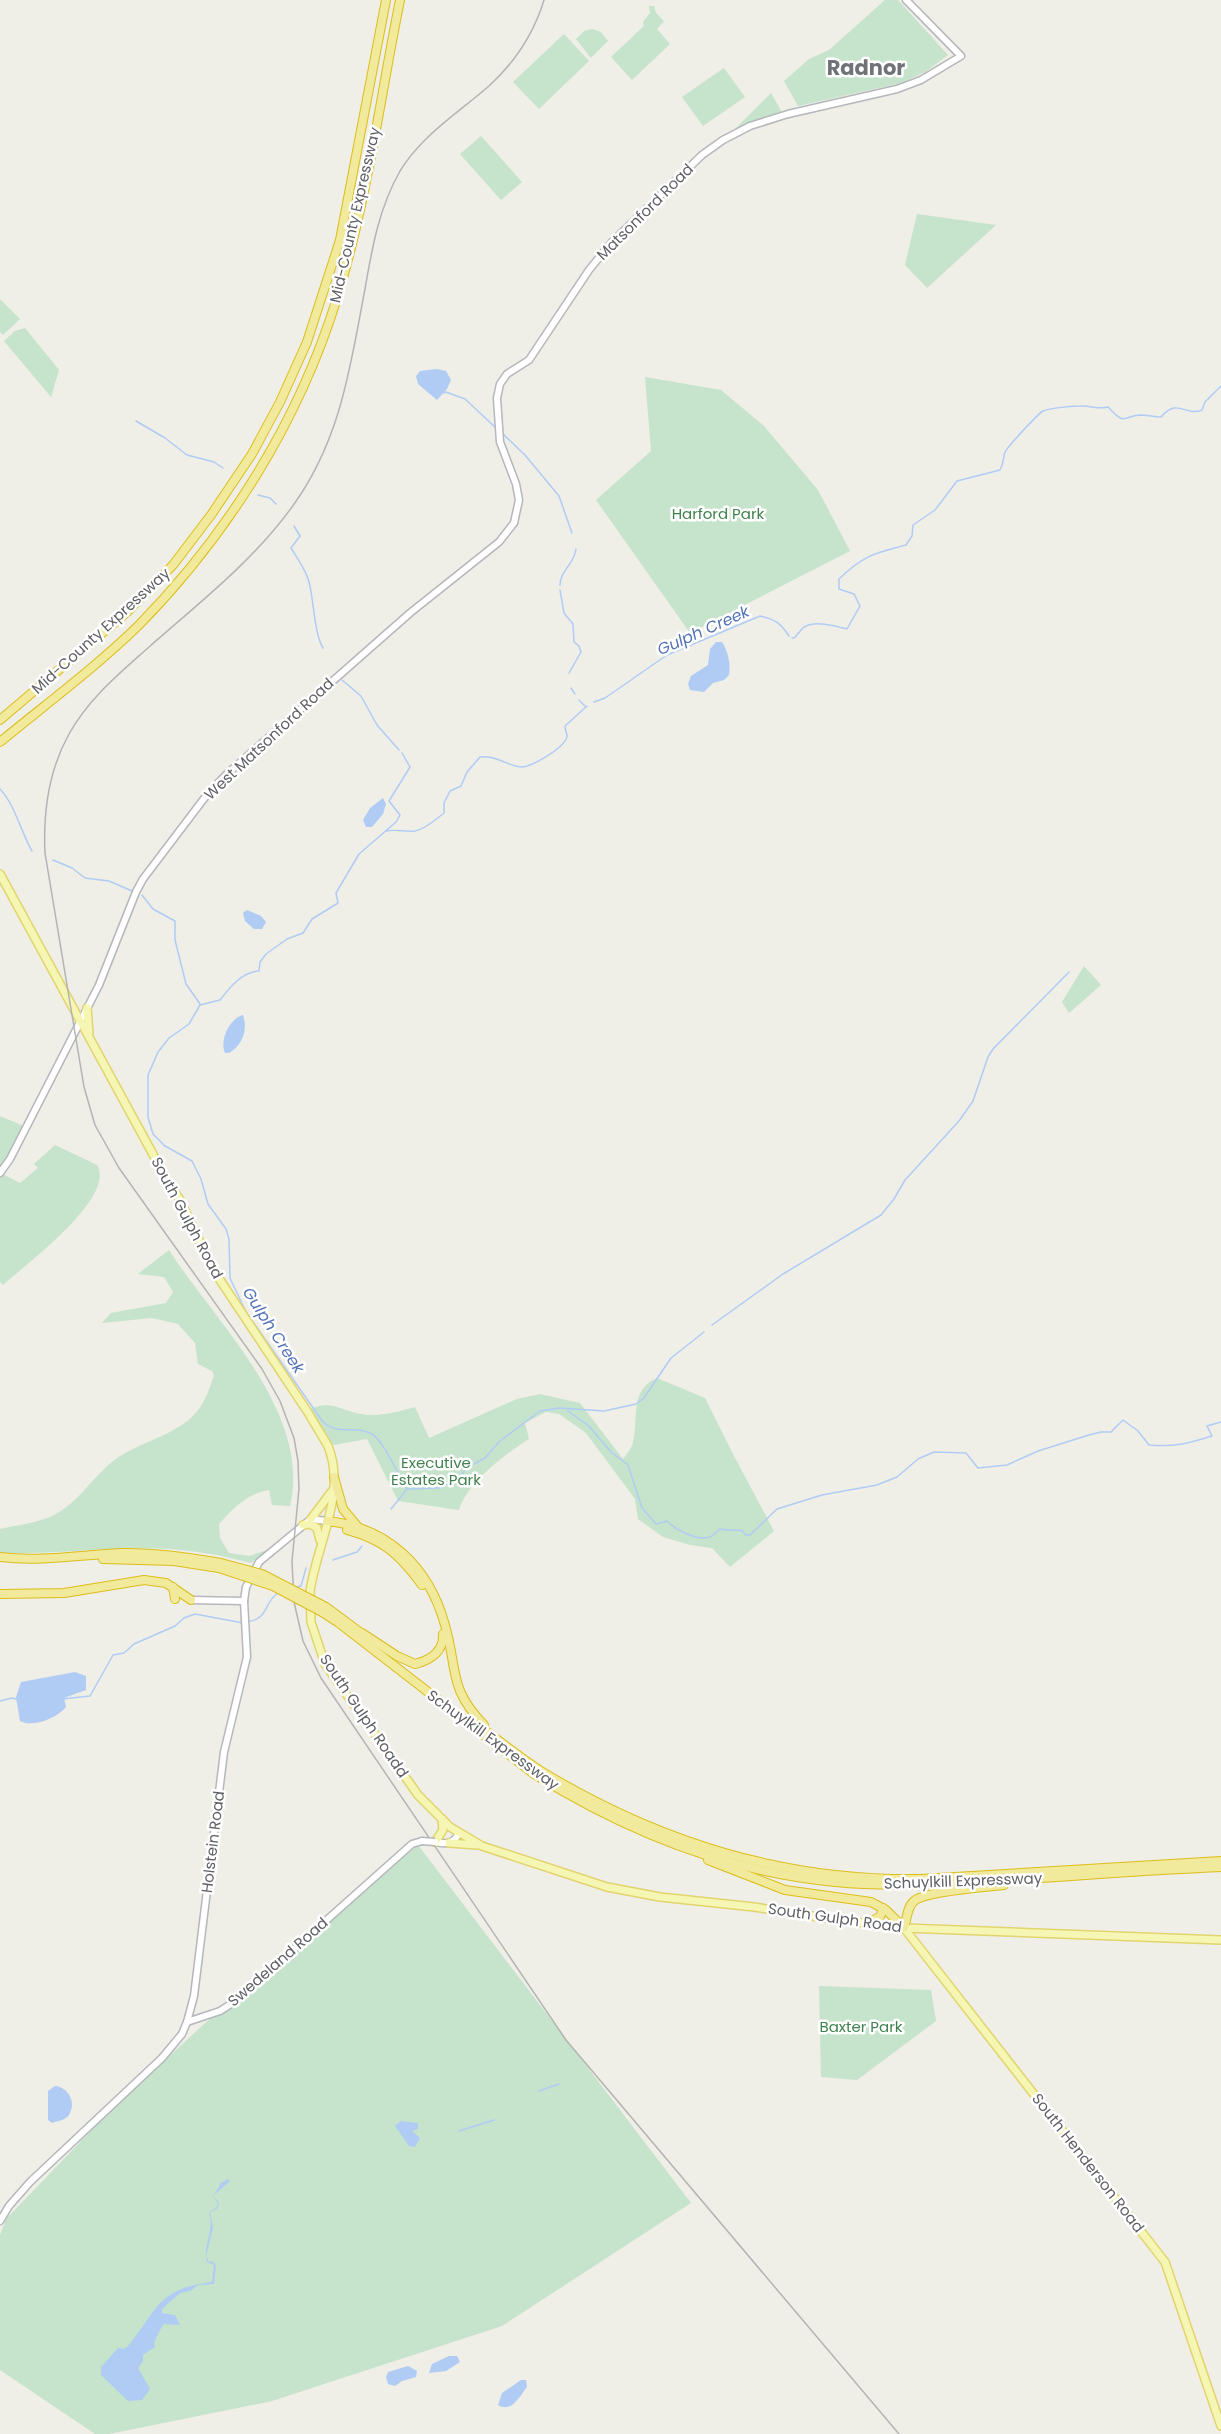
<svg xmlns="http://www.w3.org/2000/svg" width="1221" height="2434" font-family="Poppins,sans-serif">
	<rect width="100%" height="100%" fill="#efeee7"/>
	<!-- green -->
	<g fill="#c6e3cb">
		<polygon points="885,0 898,0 948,55 925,72 901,83 798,106 784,81 809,59 829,50"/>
		<polygon points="649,6 654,6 656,13 664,21 657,29 670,44 632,80 611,57 644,26 643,22 650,13"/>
		<polygon points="592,29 601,32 608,41 591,58 576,39 584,31"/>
		<polygon points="564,34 589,61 539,109 513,82"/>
		<polygon points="724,68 745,97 703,126 682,97"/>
		<polygon points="771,93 783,114 728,136"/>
		<polygon points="481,136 522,182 501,200 460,154"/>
		<polygon points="917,214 996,225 927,288 905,265"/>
		<polygon points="0,299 20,319 3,335 0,332"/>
		<polygon points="25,328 59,370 51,397 4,341 15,331"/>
		<polygon points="645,377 721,390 764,426 818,490 850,551 690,633 596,500 651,451"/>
		<polygon points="1084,966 1101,985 1069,1013 1062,1002"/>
		<polygon points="0,1116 26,1127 0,1173"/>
		<path d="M 55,1145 L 97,1165 C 117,1197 25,1265 3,1285 L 0,1282 L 0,1177 L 3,1174 L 20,1183 L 38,1168 L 34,1164 Z"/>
		<path d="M 169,1250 C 215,1322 312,1412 290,1506 L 272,1505 L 269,1490 C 248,1493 232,1509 219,1524 L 220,1538 L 229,1553 L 249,1556 L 270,1549 L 251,1563 C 234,1559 216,1554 197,1552 C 133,1542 65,1555 0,1553 L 0,1529 C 17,1525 39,1523 54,1515 C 78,1503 91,1479 112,1462 C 139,1440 182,1436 201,1406 C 207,1397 210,1386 214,1376 L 212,1371 L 198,1364 L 195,1343 L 178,1324 L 152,1318 L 102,1323 L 111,1313 L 166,1303 L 173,1292 L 164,1277 L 138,1274 Z"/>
		<path d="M 657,1378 L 705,1398 L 734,1456 L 774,1531 L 730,1567 L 712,1548 L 690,1545 L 663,1537 L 638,1519 L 635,1499 L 586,1433 L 559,1414 L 546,1412 L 525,1423 L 529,1439 C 506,1453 467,1483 459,1510 L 398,1501 L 367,1439 L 328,1446 L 307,1411 C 332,1397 342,1413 367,1415 C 384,1416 400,1411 415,1407 L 429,1438 L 517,1399 L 540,1394 L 580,1403 L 623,1459 C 627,1454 632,1448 633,1442 C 639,1418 629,1390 657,1378 Z"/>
		<polygon points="418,1845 691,2203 502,2326 272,2401 109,2434 95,2434 0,2370 0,2235 6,2219 108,2113 204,2024"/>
		<polygon points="819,1986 931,1990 936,2021 857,2080 821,2077"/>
	</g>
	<!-- water -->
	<g fill="#b0ccf5">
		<polygon points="437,369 446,371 451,380 447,389 437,400 418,384 416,376 420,371"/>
		<path d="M 716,642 L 722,642 C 728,651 731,665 729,675 L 724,680 L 713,683 L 704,692 L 690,690 L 688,684 L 691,676 L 708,665 L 710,649 Z"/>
		<polygon points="383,798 386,804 383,814 372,827 366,827 363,820 370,808"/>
		<polygon points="247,910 261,916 266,922 262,929 254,929 245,921 243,913"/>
		<path d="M 243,1015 C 248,1029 243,1045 229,1053 L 225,1053 C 219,1040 230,1018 243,1015 Z"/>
		<path d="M 75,1672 L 86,1676 L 86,1690 L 64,1698 L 66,1707 C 57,1718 33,1728 20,1721 L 16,1697 L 21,1682 Z"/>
		<path d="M 55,2086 C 68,2087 77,2102 69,2115 C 66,2120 57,2121 52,2123 L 48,2120 L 48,2091 Z"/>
		<polygon points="401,2121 418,2123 418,2129 412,2131 420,2138 415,2147 409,2146 395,2126"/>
		<path d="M 228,2179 L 230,2181 L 213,2196 L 214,2198 L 218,2201 L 219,2203 L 217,2209 L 210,2212 L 213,2228 L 206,2256 L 209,2262 L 212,2261 L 216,2265 L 214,2284 L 198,2285 L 190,2291 L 180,2293 L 162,2309 L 162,2313 L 175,2315 L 180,2325 L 164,2324 C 161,2327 155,2340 154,2344 L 155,2347 L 143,2355 L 143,2361 L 138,2368 L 150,2389 L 142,2400 L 128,2401 L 101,2375 L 101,2367 L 118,2348 L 124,2349 L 128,2346 C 159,2308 157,2289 212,2282 L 214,2265 L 207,2262 C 202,2246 215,2233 209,2212 L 216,2208 L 218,2203 L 213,2197 L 221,2183 Z"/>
		<polygon points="449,2356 457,2356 460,2362 446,2371 429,2373 432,2364"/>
		<polygon points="408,2366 417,2371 416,2377 402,2381 395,2386 388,2384 386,2377 388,2372"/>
		<path d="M 521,2380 L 526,2380 L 527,2387 C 519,2397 512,2413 498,2405 L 502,2393 Z"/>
	</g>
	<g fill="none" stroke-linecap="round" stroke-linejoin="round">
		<!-- stream -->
		<g stroke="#b0ccf5" stroke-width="1.5">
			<polyline points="444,393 446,392 465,399 496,428"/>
			<polyline points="136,421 165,438 187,455 214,462 223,468"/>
			<polyline points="502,433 525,455 559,496 572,533"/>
			<polyline points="258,495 270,498 276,504"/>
			<path d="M 294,526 L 300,536 L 291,548 C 297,558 306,570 309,582 C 314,601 314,633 323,648"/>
			<path d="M 560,585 C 560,571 575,563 576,549"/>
			<polyline points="560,590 564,613 573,624 574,642 579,646 581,652 569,673"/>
			<path d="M 792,638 L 794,638 C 798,635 800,630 804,627 C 815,620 836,626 847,629 L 860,606 L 854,594 L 839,589 L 839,579 C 863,556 874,553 906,545 L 912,536 L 913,525 L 935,510 L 957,481 L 1000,470 C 1004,463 1003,458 1005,452 C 1008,446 1038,414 1043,411 C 1050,408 1073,406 1081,406 C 1090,405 1098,410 1108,407 C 1127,427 1121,416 1141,415 C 1148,415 1154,417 1161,417 C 1178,397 1185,417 1202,410 L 1205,402 L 1221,386"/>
			<polyline points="342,680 361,696 377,725 399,750"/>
			<polyline points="571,688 575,694"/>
			<polyline points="579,700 585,706"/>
			<path d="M 594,702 L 605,698 L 667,655 L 760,616 C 776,619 781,624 789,636"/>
			<path d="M 0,789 C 15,805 21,832 32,851"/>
			<path d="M 386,831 C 396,829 405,832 415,831 C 426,829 436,819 444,813 L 444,803 L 450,791 L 461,786 L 467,772 L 480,757 C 497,755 507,766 521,767 C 532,767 566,747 567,736 C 567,733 565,730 565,726 L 587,706"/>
			<polyline points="53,860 72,868 85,878 109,881 132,891"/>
			<polyline points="142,895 153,909 175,921 175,940 186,984 200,1004"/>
			<polyline points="712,1325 783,1274 881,1215 894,1199 905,1180 959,1121 973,1101 988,1057 993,1049 1069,972"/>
			<path d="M 568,1411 L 589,1426 L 611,1452 L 628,1465 L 642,1508 L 656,1524 L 667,1521 C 676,1530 700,1543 712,1536 C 715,1534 717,1531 720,1529 C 728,1531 735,1529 743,1531 L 745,1535 L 750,1535 L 777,1509 L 822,1495 L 877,1485 L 897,1477 L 918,1459 L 934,1452 L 966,1453 L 978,1468 L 1007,1465 L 1038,1451 L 1089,1435 L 1101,1432 L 1111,1432 L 1123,1420 L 1138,1431 L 1149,1445 C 1177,1447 1186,1444 1212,1436 L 1207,1426 L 1221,1422"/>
			<polyline points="408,1489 439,1488 457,1480 468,1467 485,1458 500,1441 540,1411 559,1408 604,1411 636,1404 644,1398 671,1358 704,1332"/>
			<path d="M 391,1509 L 407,1489 C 399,1476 383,1440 372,1434 C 354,1424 341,1437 323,1422 L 246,1312 L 230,1278 L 229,1239 L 226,1229 L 208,1204 L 201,1179 L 192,1161 L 165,1146 L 153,1134 L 148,1117 L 148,1075 L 158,1052 L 169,1038 L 189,1024 L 200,1005 L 220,1000 C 230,987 242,972 259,971 L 260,962 L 266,954 L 287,939 L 303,933 L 312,919 L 338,903 L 336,893 L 359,854 L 396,822 L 400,815 L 389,801 L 410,767 L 402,753"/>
			<polyline points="333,1560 357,1552 362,1546"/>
			<polyline points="297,1587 301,1586 306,1568"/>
			<path d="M 247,1622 C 270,1618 263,1603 278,1593"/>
			<polyline points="62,1699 90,1696 113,1655 124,1653 134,1644 175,1626 184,1618 195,1614 243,1623"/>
			<polyline points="0,1701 12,1698 19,1700"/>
			<polyline points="539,2091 559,2084"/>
			<polyline points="459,2131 494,2120"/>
		</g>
		<!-- secondary casing -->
		<g stroke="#b5b7bc" stroke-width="9">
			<g id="secondary">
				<polyline points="0,1173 10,1159 99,985 136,892 143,879 209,792 227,774 410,613 499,542 514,523 519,500 516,484 500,442 497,398 500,384 507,374 529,360 589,270 611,243 702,155 723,140 750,126 788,114 897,89 921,80 961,56 906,0"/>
				<polyline points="191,1600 244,1601"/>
				<path d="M 436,1842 C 447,1845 454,1843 459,1833"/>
				<polyline points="187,2022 220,2011 237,2000 412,1844 422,1841"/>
				<polyline points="0,2221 9,2206 30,2182 162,2058 182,2034 187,2022 194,1996 224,1752 247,1657 244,1601 246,1587 259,1562 311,1519 327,1521"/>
			</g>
		</g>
		<!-- primary casing -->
		<g stroke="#e2d46d" stroke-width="10">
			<g id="primary">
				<path d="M 0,874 L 167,1180 L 180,1200 L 212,1268 L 307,1411 L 328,1446 C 347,1493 317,1544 310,1591 L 311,1622 L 325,1664 L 418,1795 L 450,1827 L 482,1846 L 607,1887 L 660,1897 L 754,1907 L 838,1920 L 904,1928 L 1221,1940"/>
				<polyline points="87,1008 89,1033"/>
				<polyline points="311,1519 332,1491"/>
				<polyline points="303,1525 310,1524 317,1528 320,1540"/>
				<polyline points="435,1842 443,1830 442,1819"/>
				<polyline points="449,1843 477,1845"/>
				<polyline points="904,1928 1165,2262 1221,2426"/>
			</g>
		</g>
		<!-- highway casing -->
		<g stroke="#dbbe1b" stroke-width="10">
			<g id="highway">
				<polyline points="0,720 127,612 173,565 211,515 252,454 280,402 307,342 340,240 386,0"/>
				<path d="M 0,742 C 46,704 96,667 139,625 C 229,533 299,421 337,298 C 367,201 380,99 400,0"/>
				<polyline points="334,1477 343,1509 358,1527"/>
				<path d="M 327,1521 C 388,1527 429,1567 445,1625 C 458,1670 448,1688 484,1725"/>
				<path d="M 347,1530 C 384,1540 399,1554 422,1585"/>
				<path d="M 0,1557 C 40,1562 80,1555 120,1553 C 154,1552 188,1557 221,1563"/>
				<polyline points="103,1559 174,1561 219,1568"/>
				<polyline points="173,1587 175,1599"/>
				<polyline points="0,1594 64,1593 144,1580 166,1583 191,1600"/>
				<polyline points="326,1607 365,1636"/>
				<path d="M 322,1612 L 339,1623 L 534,1774 C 626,1831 727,1872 835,1882 C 887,1887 938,1884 990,1881 C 1067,1877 1144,1870 1221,1867"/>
				<path d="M 362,1633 L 397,1656 L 415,1664 C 431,1660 444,1651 443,1634"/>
				<path d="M 474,1722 C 497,1739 520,1758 544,1773 C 661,1843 784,1881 921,1879 L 1221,1861"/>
				<path d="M 708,1860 L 785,1890 L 871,1902 L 886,1910 L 904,1928 C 907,1919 907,1907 914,1901 C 925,1891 987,1887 1004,1885"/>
				<polyline points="867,1923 880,1917 883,1908"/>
			</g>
		</g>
		<!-- secondary -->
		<use href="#secondary" stroke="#fff" stroke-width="6"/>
		<!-- primary -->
		<use href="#primary" stroke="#f6f6b4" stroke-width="7"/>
		<!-- highway -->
		<use href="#highway" stroke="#f1e99b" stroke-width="8"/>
		<!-- tram -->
		<path stroke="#b4b4b5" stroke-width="1.5" d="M 544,0 C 534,33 514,63 489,86 C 458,113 422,135 400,171 C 379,208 372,248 365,289 C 350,367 341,440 292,507 C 253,561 199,603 149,647 C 120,673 89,698 69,734 C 49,770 43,811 45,853 L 84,1087 L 95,1125 L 119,1168 L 262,1369 L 280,1401 L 294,1438 L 298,1461 L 299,1489 L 292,1561 L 294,1602 L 303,1641 L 321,1678 L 566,2040 L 899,2434"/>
		<!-- secondary-bridge casing -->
		<g stroke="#b5b7bc" stroke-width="9" stroke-linecap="butt">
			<polyline id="secondary-bridge" points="422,1841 435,1842"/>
		</g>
		<!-- highway-bridge casing -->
		<g stroke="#dbbe1b" stroke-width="10" stroke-linecap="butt">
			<g id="highway-bridge">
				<polyline points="221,1563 262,1574 326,1607"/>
				<polyline points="219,1568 273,1586 322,1612"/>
			</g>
		</g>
		<!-- secondary-bridge -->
		<use href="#secondary-bridge" stroke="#fff" stroke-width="6"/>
		<!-- highway-bridge -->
		<use href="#highway-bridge" stroke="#f1e99b" stroke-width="8"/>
	</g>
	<g text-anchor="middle" stroke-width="5" stroke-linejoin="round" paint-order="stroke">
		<!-- street labels -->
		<g font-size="15" fill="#5e6065" stroke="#fff">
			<text transform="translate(645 212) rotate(-45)" y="5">Matsonford Road</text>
			<text transform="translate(355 215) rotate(-77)" y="5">Mid-County Expressway</text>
			<text transform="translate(101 631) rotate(-42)" y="5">Mid-County Expressway</text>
			<text transform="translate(269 739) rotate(-43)" y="5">West Matsonford Road</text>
			<text transform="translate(187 1218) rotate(62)" y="5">South Gulph Road</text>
			<text transform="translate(364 1716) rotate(56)" y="5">South Gulph Roadd</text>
			<text transform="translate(493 1740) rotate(36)" y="5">Schuylkill Expressway</text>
			<text transform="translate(213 1842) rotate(-83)" y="5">Holstein Road</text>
			<text transform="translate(963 1881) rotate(-2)" y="5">Schuylkill Expressway</text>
			<text transform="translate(835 1918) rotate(8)" y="5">South Gulph Road</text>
			<text transform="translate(278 1962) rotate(-41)" y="5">Swedeland Road</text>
			<text transform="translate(1088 2163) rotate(52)" y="5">South Henderson Road</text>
		</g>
		<!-- park labels -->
		<g font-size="15" fill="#40824e" stroke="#fff">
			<text x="718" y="519">Harford Park</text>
			<text x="436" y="1468">Executive<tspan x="436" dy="17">Estates Park</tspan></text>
			<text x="861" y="2032">Baxter Park</text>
		</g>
		<!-- water labels -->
		<g font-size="16" font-style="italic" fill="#5574b7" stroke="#fff">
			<text transform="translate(703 630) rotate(-24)" y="6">Gulph Creek</text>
			<text transform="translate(274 1330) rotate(57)" y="6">Gulph Creek</text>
		</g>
		<!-- district labels -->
		<g font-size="21" font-weight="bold" fill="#6f7277" stroke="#fff">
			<text x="866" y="75">Radnor</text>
		</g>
	</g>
</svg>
